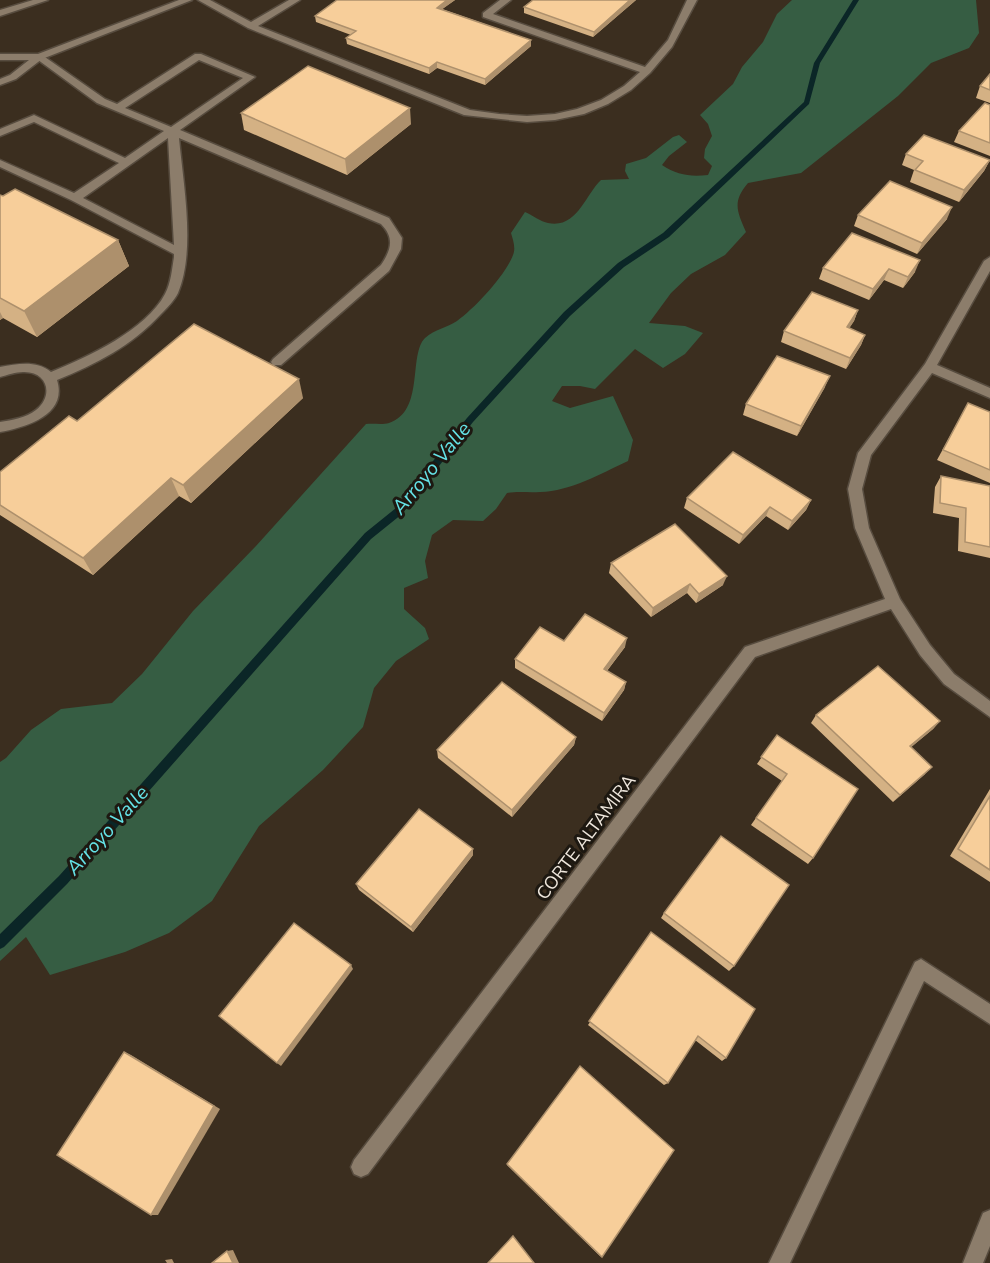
<svg xmlns="http://www.w3.org/2000/svg" width="990" height="1263" font-family="'Nunito Sans',sans-serif">
	<rect width="100%" height="100%" fill="#3b2e1f"/>
	<!-- green -->
	<path fill="#365d43" d="M 792,0 L 976,0 L 979,33 L 969,48 L 931,63 L 898,96 L 801,173 L 748,183 C 732,202 737,211 746,232 L 725,255 L 691,274 L 671,293 L 649,323 L 685,326 L 703,333 L 685,354 L 663,368 L 635,349 L 595,389 L 580,386 L 562,386 L 552,401 L 570,408 L 613,396 L 633,440 L 628,461 C 600,474 571,491 540,492 C 528,493 519,491 507,493 L 496,509 L 483,521 L 453,520 L 432,535 L 425,561 L 428,578 L 404,588 L 404,609 L 425,628 L 429,639 L 396,661 L 374,688 L 363,727 L 323,770 L 259,826 L 212,901 L 169,933 L 125,952 L 50,975 L 26,937 L 0,961 L 0,762 L 6,758 L 31,730 L 61,709 L 112,703 L 142,674 L 193,611 L 256,546 L 366,424 C 373,423 382,425 389,423 C 425,411 408,355 425,338 C 435,329 447,328 457,321 C 475,308 505,276 513,255 C 516,248 513,240 511,233 L 525,212 C 532,215 541,222 548,223 C 577,229 585,195 601,180 L 629,179 L 625,171 L 626,164 L 646,158 L 673,137 L 679,135 L 687,142 L 669,156 L 662,165 C 677,175 690,177 708,175 L 712,166 L 704,158 L 705,149 L 712,136 L 708,124 L 700,115 L 733,84 L 742,67 L 763,42 L 777,14 Z"/>
	<g fill="none" stroke-linecap="round" stroke-linejoin="round">
		<!-- stream -->
		<polygon fill="#0b2627" fill-rule="evenodd" points="853,0 859,0 820,63 809,104 669,237 624,267 570,316 473,422 402,514 371,539 67,884 4,947 0,949 0,934 59,876 365,533 396,508 467,418 564,312 618,263 663,233 804,102 814,63"/>
		<!-- lane casing -->
		<g stroke="#574c3f" stroke-width="3">
			<g id="lane">
				<polygon points="33,0 48,0 0,16 0,10"/>
				<polygon points="198,0 210,0 251,22 289,0 300,0 258,26 470,110 499,114 527,116 555,114 577,109 601,100 624,86 640,72 483,17 483,13 500,0 511,0 493,14 645,67 668,40 687,0 697,0 672,47 650,73 631,90 608,104 584,114 555,120 527,122 464,115 248,28"/>
				<path d="M 195,54 L 201,54 L 255,77 L 180,130 L 389,218 L 402,238 L 401,249 L 389,271 L 281,365 L 273,365 L 271,362 L 273,359 L 381,265 C 391,250 395,238 381,224 L 179,138 C 183,183 196,250 178,293 C 174,301 167,308 161,314 C 132,346 96,364 57,380 C 68,415 26,427 0,432 L 0,422 C 12,420 26,418 36,410 C 54,396 48,371 23,372 C 16,372 7,375 0,377 L 0,367 C 18,364 36,360 51,372 C 88,357 146,330 165,294 C 171,283 172,269 174,257 L 174,254 L 71,200 L 0,167 L 0,160 L 74,193 L 119,163 L 34,122 L 0,136 L 0,129 L 34,115 L 125,158 L 164,131 L 97,103 L 34,57 L 42,55 L 105,99 L 117,104 ZM 199,60 L 243,78 L 171,127 L 125,108 ZM 168,138 L 174,245 L 83,198 Z"/>
				<polygon points="921,959 990,1004 990,1024 924,981 790,1263 769,1263 915,962"/>
				<polygon points="990,1210 990,1246 983,1263 963,1263 983,1213"/>
			</g>
		</g>
		<!-- street casing -->
		<g stroke="#574c3f" stroke-width="3">
			<g id="street">
				<polygon points="179,0 192,0 42,59 16,79 0,85 0,79 10,75 29,60 0,60 0,54 38,54"/>
				<polygon points="990,257 990,271 937,365 990,388 990,398 932,373 871,455 862,489 869,528 900,599 930,645 954,674 990,701 990,717 944,684 920,655 891,609 755,657 368,1174 361,1177 354,1174 351,1167 354,1160 745,647 885,599 855,528 848,489 858,453 925,364 984,261"/>
			</g>
		</g>
		<!-- lane -->
		<use href="#lane" fill="#8c7d6b" fill-rule="evenodd"/>
		<!-- street -->
		<use href="#street" fill="#8c7d6b" fill-rule="evenodd"/>
	</g>
	<!-- wall -->
	<g fill="#d4b184">
		<polygon points="337,0 455,0 442,9 531,40 531,46 485,85 437,68 429,74 347,44 346,38 351,35 316,22 315,16"/>
		<polygon points="533,0 636,0 593,37 524,13 524,7"/>
		<polygon points="990,74 990,103 976,98 980,86"/>
		<polygon points="990,105 990,156 954,142 959,131"/>
		<polygon points="241,113 411,124 347,175 244,130"/>
		<polygon points="906,154 990,160 984,171 959,202 910,182 914,170 902,165"/>
		<polygon points="0,195 118,240 129,266 37,337 3,318 0,320"/>
		<polygon points="858,215 947,219 917,254 854,226"/>
		<polygon points="852,233 915,272 903,288 884,280 869,300 819,279 823,268"/>
		<polygon points="858,310 854,321 849,328 865,335 861,345 846,369 781,342 784,331"/>
		<polygon points="825,387 797,436 743,415 746,404"/>
		<polygon points="303,398 191,503 179,496 93,575 0,515 0,472 77,421"/>
		<polygon points="968,403 990,412 990,483 937,460"/>
		<polygon points="941,476 990,486 990,558 958,551 959,518 933,513 935,487"/>
		<polygon points="687,498 811,500 806,510 788,530 766,516 739,544 684,508"/>
		<polygon points="611,563 723,585 696,603 687,593 651,617 609,573"/>
		<polygon points="564,641 625,647 607,671 626,682 624,690 602,721 515,668 515,659"/>
		<polygon points="816,715 940,721 933,729 911,747 925,774 893,802 811,723"/>
		<polygon points="777,735 813,858 808,864 751,825 782,781 757,764"/>
		<polygon points="576,737 574,745 512,817 438,758 437,750"/>
		<polygon points="990,789 990,882 950,856"/>
		<polygon points="473,855 413,932 359,890 356,884"/>
		<polygon points="664,913 734,966 729,971 661,918"/>
		<polygon points="651,932 726,1058 722,1061 695,1040 668,1083 664,1085 588,1025"/>
		<polygon points="507,1164 602,1257 600,1256 507,1165"/>
	</g>
	<!-- shaded-wall -->
	<g fill="#ad906c">
		<polygon points="447,0 455,0 437,13 437,8"/>
		<polygon points="630,0 636,0 593,37 594,32"/>
		<polygon points="531,40 531,46 485,85 485,79"/>
		<polygon points="437,62 437,68 429,74 429,68"/>
		<polygon points="410,108 411,124 347,175 345,159"/>
		<polygon points="990,160 984,171 959,202 964,190"/>
		<polygon points="952,207 947,219 917,254 922,243"/>
		<polygon points="118,240 129,266 37,337 24,311"/>
		<polygon points="920,260 915,272 903,288 908,277"/>
		<polygon points="889,269 884,280 869,300 873,289"/>
		<polygon points="858,310 854,321 843,338 847,327"/>
		<polygon points="0,312 3,318 0,320"/>
		<polygon points="865,335 861,345 846,369 850,358"/>
		<polygon points="830,376 825,387 797,436 801,426"/>
		<polygon points="299,379 303,398 191,503 183,485"/>
		<polygon points="171,478 179,496 93,575 83,558"/>
		<polygon points="811,500 806,510 788,530 792,521"/>
		<polygon points="770,507 766,516 739,544 743,535"/>
		<polygon points="727,576 723,585 696,603 699,594"/>
		<polygon points="690,584 687,593 651,617 653,608"/>
		<polygon points="627,638 625,647 602,677 604,669"/>
		<polygon points="626,682 624,690 602,721 604,713"/>
		<polygon points="940,721 933,729 903,754 910,746"/>
		<polygon points="576,737 574,745 512,817 512,810"/>
		<polygon points="932,767 925,774 893,802 900,795"/>
		<polygon points="473,849 473,855 413,932 411,927"/>
		<polygon points="351,965 353,969 281,1066 277,1063"/>
		<polygon points="124,1052 131,1055 220,1109 158,1215 151,1215"/>
		<polygon points="233,1250 239,1263 233,1263 227,1251"/>
		<polygon points="172,1259 174,1263 167,1263 165,1260"/>
	</g>
	<!-- building -->
	<g fill="#f7ce9a" stroke="#ad906c" stroke-width="1.5">
		<polygon points="337,0 447,0 437,8 531,40 485,79 437,62 429,68 346,38 356,31 315,16"/>
		<polygon points="533,0 630,0 594,32 524,7"/>
		<polygon points="308,66 410,108 345,159 241,113"/>
		<polygon points="990,74 990,90 980,86"/>
		<polygon points="985,103 990,105 990,143 959,131"/>
		<polygon points="924,135 990,160 964,190 915,170 923,161 906,154"/>
		<polygon points="890,181 952,207 922,243 858,215"/>
		<polygon points="15,189 118,240 24,311 0,298 0,195 3,196"/>
		<polygon points="852,233 920,260 908,277 889,269 873,289 823,268"/>
		<polygon points="812,292 858,310 847,327 865,335 850,358 784,331"/>
		<polygon points="194,324 299,379 183,485 171,478 83,558 0,505 0,472 69,416 77,421"/>
		<polygon points="777,356 830,376 801,426 746,404"/>
		<polygon points="968,403 990,412 990,470 943,450"/>
		<polygon points="733,452 811,500 792,521 770,507 743,535 687,498"/>
		<polygon points="941,476 990,486 990,547 965,542 966,508 940,503"/>
		<polygon points="675,524 727,576 699,594 690,584 653,608 611,563"/>
		<polygon points="585,614 627,638 604,669 626,682 604,713 515,659 540,627 564,641"/>
		<polygon points="878,666 940,721 910,746 932,767 900,795 816,715"/>
		<polygon points="502,682 576,737 512,810 437,750"/>
		<polygon points="777,735 858,789 813,858 756,818 787,774 761,757"/>
		<polygon points="990,796 990,870 958,849"/>
		<polygon points="419,809 473,849 411,927 356,884"/>
		<polygon points="721,836 789,885 734,966 664,913"/>
		<polygon points="294,923 351,965 277,1063 219,1016"/>
		<polygon points="651,932 755,1009 726,1058 698,1036 668,1083 589,1021"/>
		<polygon points="124,1052 214,1106 151,1215 57,1155"/>
		<polygon points="580,1066 674,1150 602,1257 507,1164"/>
		<polygon points="513,1236 534,1263 488,1263"/>
		<polygon points="227,1251 233,1263 212,1263"/>
	</g>
	<g text-anchor="middle" stroke-width="6" stroke-linejoin="round" paint-order="stroke">
		<!-- street labels -->
		<g font-size="18" fill="#efe7dd" stroke="#1d1811">
			<text transform="translate(586 837) rotate(-53)" y="6">CORTE ALTAMIRA</text>
		</g>
		<!-- water labels -->
		<g font-size="20" font-style="italic" fill="#65e3e7" stroke="#1d1811">
			<text transform="translate(431 468) rotate(-51)" y="7">Arroyo Valle</text>
			<text transform="translate(107 830) rotate(-48)" y="7">Arroyo Valle</text>
		</g>
	</g>
</svg>
